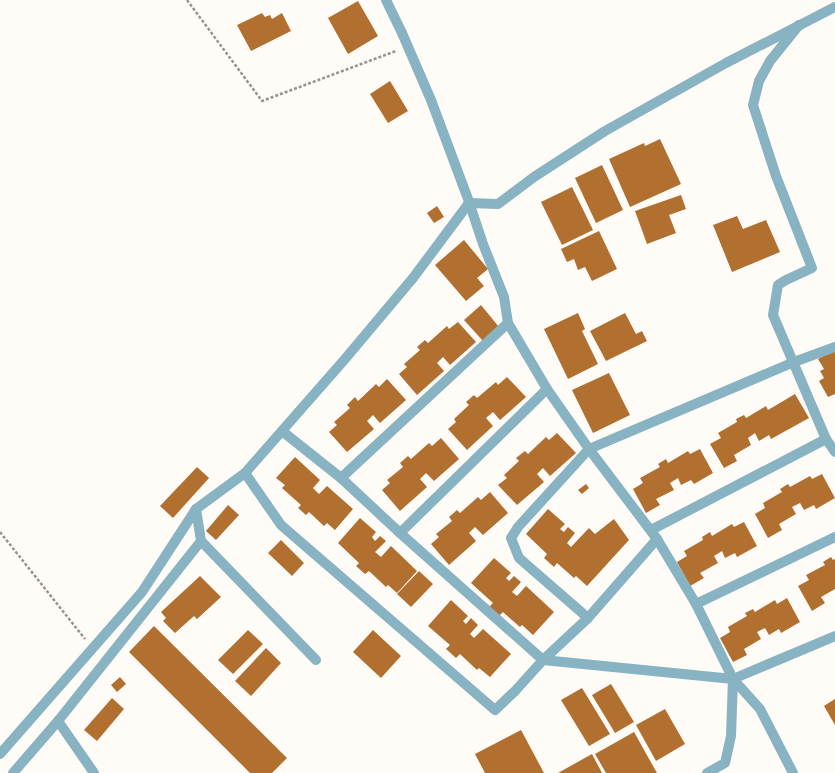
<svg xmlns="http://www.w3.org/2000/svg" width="835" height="773" font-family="'Work Sans',sans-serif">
	<rect width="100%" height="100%" fill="#fffbf7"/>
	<!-- building -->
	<g fill="#b16f30">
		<polygon points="358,1 378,36 348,54 328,18"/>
		<polygon points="262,13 265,17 270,15 272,19 282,13 291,31 251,51 237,25"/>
		<polygon points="390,81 408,111 388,123 370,94"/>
		<polygon points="660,139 681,184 630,207 609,159 644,143 645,146"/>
		<polygon points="602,165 623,210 596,223 575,178"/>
		<polygon points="572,187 593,230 562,245 541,202"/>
		<polygon points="681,195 686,209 669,215 676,233 647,244 635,211"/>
		<polygon points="437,206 444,217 434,223 427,213"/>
		<polygon points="737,216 743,229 766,220 780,252 732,272 713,225"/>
		<polygon points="599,231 617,269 592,281 585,267 578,270 574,259 567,262 561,249"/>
		<polygon points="464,240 488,269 477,278 484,286 466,301 435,265"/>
		<polygon points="481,305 499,327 483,341 464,320"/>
		<polygon points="578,313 585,329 582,331 598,364 568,379 544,329"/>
		<polygon points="625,313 636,334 642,331 647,341 606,361 590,331"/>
		<polygon points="458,322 476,342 450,365 443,357 437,363 444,371 417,395 399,374 407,367 404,364 420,350 417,347 425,340 428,343 447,326 449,329"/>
		<polygon points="835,350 835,394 828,397 819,381 824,378 820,371 824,369 818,359"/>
		<polygon points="609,373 630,415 593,433 572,390"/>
		<polygon points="507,377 526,397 500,420 493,412 486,418 493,426 467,450 448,429 456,422 454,419 469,405 466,402 474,395 477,398 496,382 498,385"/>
		<polygon points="387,379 406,400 380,423 373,415 367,421 374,429 347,452 329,432 337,425 334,422 350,408 347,405 355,397 358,401 376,384 379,387"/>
		<polygon points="795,394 809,418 771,439 769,435 759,441 755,433 748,438 751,445 734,455 737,461 724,468 710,444 721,438 718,433 737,422 736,419 744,415 746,418 766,406 768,410"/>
		<polygon points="557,433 576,453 550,476 543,468 537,474 544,482 517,505 498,485 507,478 504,475 519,461 516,458 525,451 528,454 546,437 549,440"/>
		<polygon points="441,438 459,459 434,481 426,473 420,479 427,487 400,511 382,490 390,483 387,480 403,467 400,463 408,456 411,459 429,443 432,446"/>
		<polygon points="700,449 713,473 694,484 691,480 681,485 678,478 670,483 674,490 656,499 660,505 646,513 633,489 643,483 640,478 660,467 658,464 666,459 668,463 688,451 690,454"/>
		<polygon points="295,457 320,480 313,488 319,494 327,486 353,509 335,530 327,523 324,526 309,512 306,515 298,508 301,505 282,488 285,485 276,478"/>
		<polygon points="197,467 209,478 173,518 160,506"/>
		<polygon points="822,474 835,498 816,509 814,505 804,510 800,503 792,507 796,514 779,524 782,530 768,538 755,514 765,508 763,503 782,492 780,489 788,484 790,487 810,476 812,479"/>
		<polygon points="586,484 589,488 582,494 578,490"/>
		<polygon points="490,492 508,513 483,535 475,527 469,533 476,541 449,565 431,544 439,537 436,534 452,521 449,517 457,510 460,513 478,497 481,500"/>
		<polygon points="228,505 239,515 216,540 206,531"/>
		<polygon points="548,509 565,524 560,529 564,532 568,527 575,533 567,543 571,547 589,528 595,534 614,519 629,540 587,586 576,576 574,578 557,563 554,567 544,558 547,554 526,534"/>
		<polygon points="360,518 376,532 372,537 375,541 380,536 386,541 375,552 381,557 391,546 417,571 397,593 388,585 386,587 369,571 365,574 356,566 359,563 338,543"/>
		<polygon points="744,522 757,546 737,557 735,553 725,558 722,551 714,556 718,563 700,573 704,578 690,586 677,562 687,556 684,551 703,540 702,537 710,532 712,536 732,524 734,527"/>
		<polygon points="281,540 304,563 292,576 268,553"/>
		<polygon points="831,557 833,560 835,559 835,589 821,597 825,603 812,611 798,586 809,580 806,575 825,565 823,562"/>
		<polygon points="494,558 511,573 506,578 509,581 514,576 521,582 512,592 517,596 526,586 554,612 533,635 522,625 520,627 503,612 499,616 489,607 493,603 471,583"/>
		<polygon points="419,571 433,584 411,607 397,594"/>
		<polygon points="200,576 221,597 197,619 194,616 175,633 163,621 166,618 161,612"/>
		<polygon points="787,598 800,622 781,633 779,629 769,635 765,628 757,632 761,639 744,649 747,655 733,662 720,638 730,632 728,627 747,616 745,613 753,609 755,612 775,600 777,604"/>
		<polygon points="451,600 468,616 463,621 466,624 471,618 478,625 470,634 474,638 483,629 511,654 490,677 479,668 477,670 460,654 456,658 446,649 450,645 428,626"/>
		<polygon points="154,626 287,758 272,773 250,773 129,652"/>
		<polygon points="248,630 263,644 233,674 218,660"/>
		<polygon points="373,630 401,656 381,678 353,652"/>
		<polygon points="266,648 281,663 251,696 235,681"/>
		<polygon points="120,677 126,684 117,692 111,685"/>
		<polygon points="611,684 634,722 615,733 592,695"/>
		<polygon points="582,688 610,734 589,746 561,700"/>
		<polygon points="112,698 124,709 97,741 84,730"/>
		<polygon points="835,699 835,725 824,706"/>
		<polygon points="665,709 685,744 656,761 636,725"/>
		<polygon points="521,730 544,773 485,773 475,754"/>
		<polygon points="634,732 657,773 606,773 595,754"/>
		<polygon points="592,754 602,773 558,773"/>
	</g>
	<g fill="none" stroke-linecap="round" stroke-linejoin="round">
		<!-- path -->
		<g stroke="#979491" stroke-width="2.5" stroke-dasharray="3 2" stroke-linecap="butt">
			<polyline points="187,0 262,101 396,51"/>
			<polyline points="0,532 85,639"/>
		</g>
		<!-- street -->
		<g stroke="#87b3c2" stroke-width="10">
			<polyline points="386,0 402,33 431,100 468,199 483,244 504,297 508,323 547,389 589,449 657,539 696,604 733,679 760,709 793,773"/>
			<polyline points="799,25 770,61 759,81 753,105 776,176 812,268 786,280 778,285 773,315 826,439 835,452"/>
			<polyline points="469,203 498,204 534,177 605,131 726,63 835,7"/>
			<polyline points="282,431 341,478 400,533 543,660 733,679 835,636"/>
			<polyline points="245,473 281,525 495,710 515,691 543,660 588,618 657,539"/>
			<polyline points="341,478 508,323"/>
			<polyline points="651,530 826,439"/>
			<polyline points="400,533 547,389"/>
			<polyline points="201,541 316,660"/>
			<polyline points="696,604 835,537"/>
			<polyline points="588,618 519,558 511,538 518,527 589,449 794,362 835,347"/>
			<polyline points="58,721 201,541 196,509"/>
			<polyline points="0,754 142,592 196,509 245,473 345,359 413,278 469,203"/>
			<polyline points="13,773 58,721 94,773"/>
			<polyline points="707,773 725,763 731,736 733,679"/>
		</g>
	</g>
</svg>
